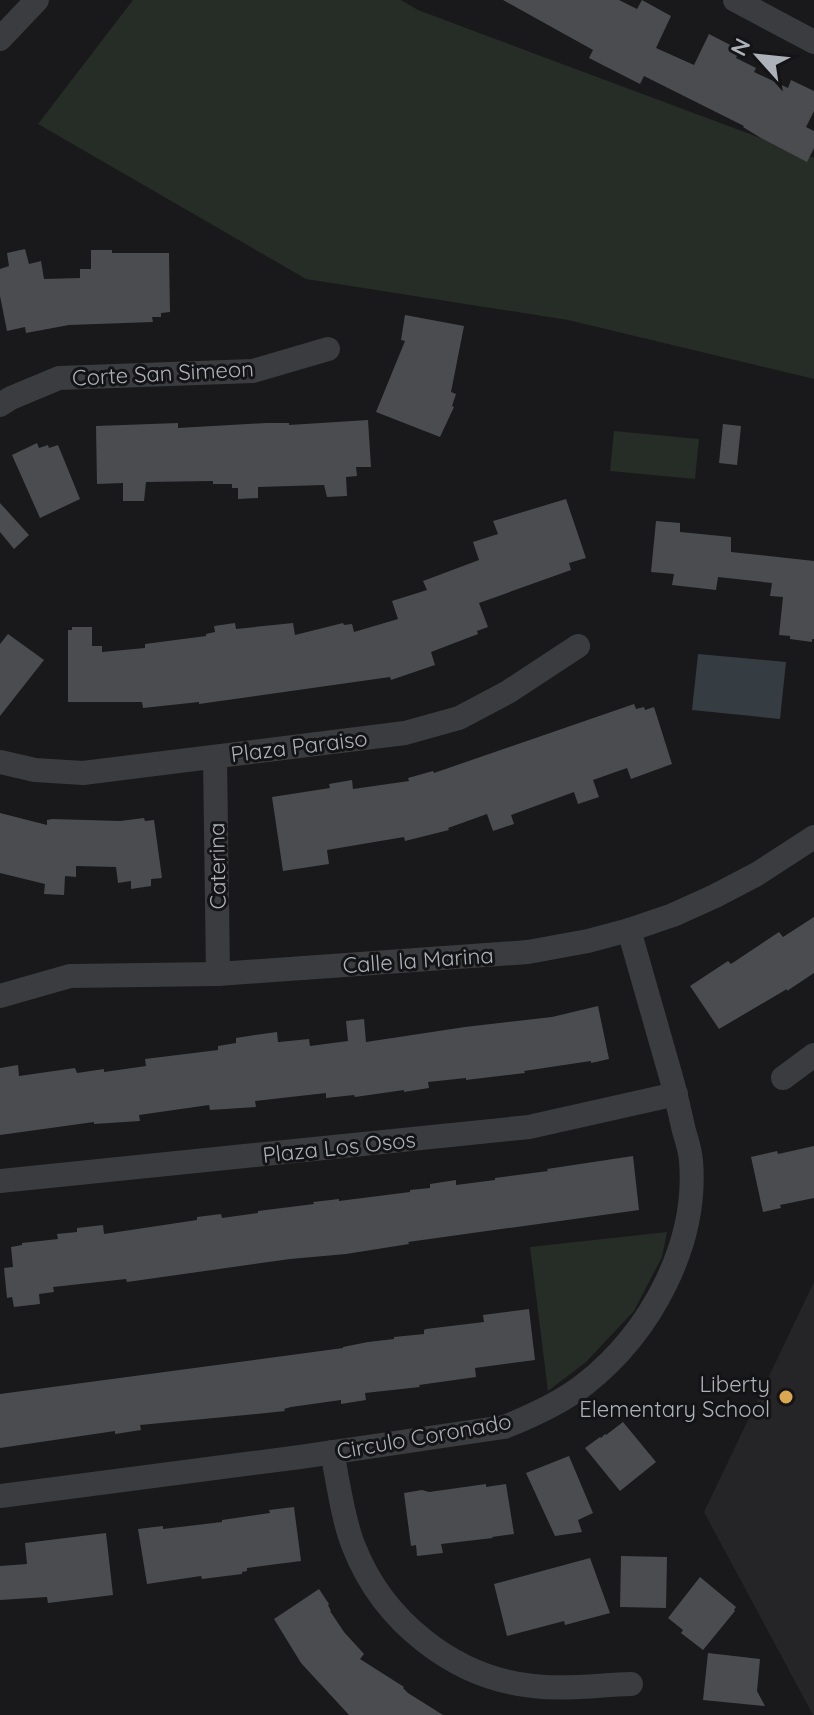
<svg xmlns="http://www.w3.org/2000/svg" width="814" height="1715" font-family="Quicksand,sans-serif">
	<rect width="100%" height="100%" fill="#19191b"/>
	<!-- built -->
	<polygon fill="#252528" points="814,1282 814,1715 813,1715 704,1512"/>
	<!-- green -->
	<g fill="#262c26">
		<polygon points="133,0 401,0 418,10 814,158 814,379 568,320 306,279 38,124"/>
		<polygon points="614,431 699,439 695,479 610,471"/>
		<polygon points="667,1232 662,1257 634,1311 586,1362 548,1391 530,1247"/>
	</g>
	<!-- water -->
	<polygon fill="#353c42" points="698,654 786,662 780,719 692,710"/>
	<!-- building -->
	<g fill="#4b4c50">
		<polygon points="503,0 619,0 637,9 642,0 671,16 656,48 694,65 709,34 740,50 736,58 756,68 754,72 788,88 791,80 814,91 814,111 806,127 814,131 814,148 807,162 761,138 743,127 744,126 644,76 640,84 589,58 593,50"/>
		<polygon points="25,249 29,264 41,261 44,279 80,278 80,269 91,269 91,250 112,250 112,253 169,253 170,312 161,313 161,317 152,317 153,322 69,325 26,333 25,327 7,331 0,296 0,269 9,266 7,253"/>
		<polygon points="405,315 464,326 451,392 456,394 452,406 454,407 440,437 376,412 405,341 401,340"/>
		<polygon points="368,420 371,467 356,467 357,476 346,477 347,496 327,497 324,485 258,487 258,498 238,499 238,488 232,488 232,484 213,484 213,481 146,482 144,501 123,501 123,483 97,484 96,426 178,423 178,428 267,423 289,423 289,425"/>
		<polygon points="723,424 741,426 737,465 719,463"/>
		<polygon points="37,443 39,448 48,445 49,448 58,445 80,499 40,518 12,455"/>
		<polygon points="566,499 586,558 569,563 571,570 479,603 488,627 477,631 478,634 431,652 435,665 391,680 390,677 199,704 199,702 143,708 142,702 68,702 68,630 72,630 72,627 92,627 92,646 102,646 102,652 145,648 145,644 206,636 206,634 215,632 214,626 235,623 236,629 293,623 295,635 343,623 344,625 352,624 354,632 398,619 392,601 427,590 423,581 479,560 473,542 498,534 493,521"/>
		<polygon points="0,503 29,535 14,549 0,532"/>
		<polygon points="656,521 680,523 680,532 731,537 731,552 814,561 814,639 812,639 812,642 790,639 790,636 779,635 783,597 770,596 772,583 718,577 716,590 672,585 674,574 651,572"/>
		<polygon points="8,634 44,660 0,716 0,644"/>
		<polygon points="634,704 636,709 644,707 645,710 654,707 672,764 631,779 627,768 593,780 599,797 578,804 574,792 511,815 514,824 493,831 487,814 448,828 449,830 405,841 404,837 327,850 329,864 283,871 272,797 330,788 329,784 352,780 353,789 409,781 408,778 433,771 434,773"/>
		<polygon points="0,813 47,825 47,820 52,819 120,821 144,818 145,821 154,820 162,878 151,879 151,886 131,889 131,881 118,883 116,867 76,866 76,877 65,876 64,895 44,894 45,884 0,873"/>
		<polygon points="814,917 814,973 787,991 787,989 719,1029 690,986 728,961 731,964 779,932 783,937"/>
		<polygon points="598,1006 609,1059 591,1063 591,1061 584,1062 524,1071 525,1073 466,1080 466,1078 428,1082 429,1088 404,1092 404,1090 355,1097 354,1095 326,1098 326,1093 255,1101 256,1107 210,1110 209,1105 139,1115 140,1121 94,1124 94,1122 0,1135 0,1068 18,1065 19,1076 75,1068 77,1073 104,1069 104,1072 146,1066 145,1059 218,1050 218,1046 236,1043 236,1038 255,1035 277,1032 278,1042 279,1042 309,1039 310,1046 348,1041 346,1021 364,1019 366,1042 465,1027 552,1017"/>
		<polygon points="814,1146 814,1198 780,1205 781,1208 763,1212 751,1157 777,1151 778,1154"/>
		<polygon points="633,1156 639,1210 408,1242 409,1244 346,1254 290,1259 127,1282 126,1279 53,1287 54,1292 39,1294 40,1304 14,1307 12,1297 7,1298 4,1268 13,1267 11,1247 22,1245 22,1243 58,1239 57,1234 77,1232 77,1228 103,1225 104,1234 197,1220 197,1217 221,1214 222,1218 258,1213 258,1211 314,1204 313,1202 339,1199 339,1201 410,1192 410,1190 430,1188 430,1184 456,1180 456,1185 495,1180 495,1178 548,1171 547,1169"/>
		<polygon points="529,1309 535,1360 475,1368 476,1377 419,1385 420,1387 365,1393 366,1400 341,1404 341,1400 291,1407 284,1409 285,1411 266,1413 140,1425 141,1430 115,1434 115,1431 0,1448 0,1394 343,1348 343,1347 368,1342 394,1339 394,1337 424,1334 424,1330 426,1329 484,1322 483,1315"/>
		<polygon points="623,1422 656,1462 620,1491 585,1448 600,1437 601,1438 605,1434 606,1435"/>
		<polygon points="569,1456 593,1513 578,1520 582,1532 555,1536 526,1473"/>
		<polygon points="486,1484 486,1487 506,1484 514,1534 492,1537 493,1538 441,1544 443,1553 417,1556 416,1545 411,1546 404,1493 422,1490 429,1492"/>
		<polygon points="294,1507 301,1561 247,1568 247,1571 242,1572 242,1574 202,1579 201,1576 147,1584 138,1529 163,1526 163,1529 222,1522 222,1520 270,1513 269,1510"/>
		<polygon points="106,1533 113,1595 48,1603 47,1597 0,1600 0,1566 27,1564 25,1543"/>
		<polygon points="621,1556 667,1557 666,1608 620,1607"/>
		<polygon points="590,1558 610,1613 565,1625 564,1621 507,1636 494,1584"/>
		<polygon points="700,1577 736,1607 734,1610 735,1611 703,1650 681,1633 683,1630 668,1618"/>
		<polygon points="319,1589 329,1604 328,1605 331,1611 330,1611 344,1632 364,1654 360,1659 404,1687 403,1688 408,1693 443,1715 349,1715 301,1663 274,1619"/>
		<polygon points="708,1653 760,1659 757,1691 765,1706 703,1700"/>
	</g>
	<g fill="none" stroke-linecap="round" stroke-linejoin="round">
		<!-- minor -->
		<g stroke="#3b3c3f" stroke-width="24">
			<polyline points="735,0 814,42"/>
			<polyline points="0,39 37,0"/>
			<polyline points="0,405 11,398 59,378 253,371 328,349"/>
			<polyline points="215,757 218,974"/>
			<polyline points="0,762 35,770 83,773 405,733 459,718 508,692 578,646"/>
			<polyline points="0,996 70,976 218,974 528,952 588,941 629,930 673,915 715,896 757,874 814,837"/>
			<polyline points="783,1078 814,1055"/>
			<polyline points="0,1181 529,1127 676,1094"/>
			<path d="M 332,1452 C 338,1481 343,1521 354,1547 C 383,1621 454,1678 533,1686 C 565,1690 598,1685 631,1684"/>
			<path d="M 0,1496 L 300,1457 L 504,1427 C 532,1416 561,1403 585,1384 C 650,1333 698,1245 691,1161 C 690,1151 687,1140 684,1131 C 680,1113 676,1095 671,1077 C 657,1028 643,979 629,930"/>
		</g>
	</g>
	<!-- markers -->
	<circle fill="#dba751" stroke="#141416" stroke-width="3" cx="786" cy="1397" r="8"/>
	<g text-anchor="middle" stroke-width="6" stroke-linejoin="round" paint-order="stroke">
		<!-- street labels -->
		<g font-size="22" fill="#adb1b9" stroke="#141416">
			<text transform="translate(163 373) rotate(-3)" y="8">Corte San Simeon</text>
			<text transform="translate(299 746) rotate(-7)" y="8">Plaza Paraiso</text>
			<text transform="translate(217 866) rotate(-91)" y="8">Caterina</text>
			<text transform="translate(418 960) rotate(-4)" y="8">Calle la Marina</text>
			<text transform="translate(339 1147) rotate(-6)" y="8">Plaza Los Osos</text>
			<text transform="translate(424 1436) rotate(-10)" y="8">Circulo Coronado</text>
		</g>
		<!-- poi labels -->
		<g font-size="22" fill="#adb1b9" stroke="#141416" text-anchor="end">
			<text x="770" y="1392">Liberty<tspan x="770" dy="25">Elementary School</tspan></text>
		</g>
	</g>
	<!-- north arrow -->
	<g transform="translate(758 56) rotate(297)" stroke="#141416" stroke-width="6" paint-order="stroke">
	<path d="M0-6L14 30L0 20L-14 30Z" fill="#adb1b9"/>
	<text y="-12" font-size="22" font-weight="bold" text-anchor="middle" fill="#adb1b9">N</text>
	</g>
</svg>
